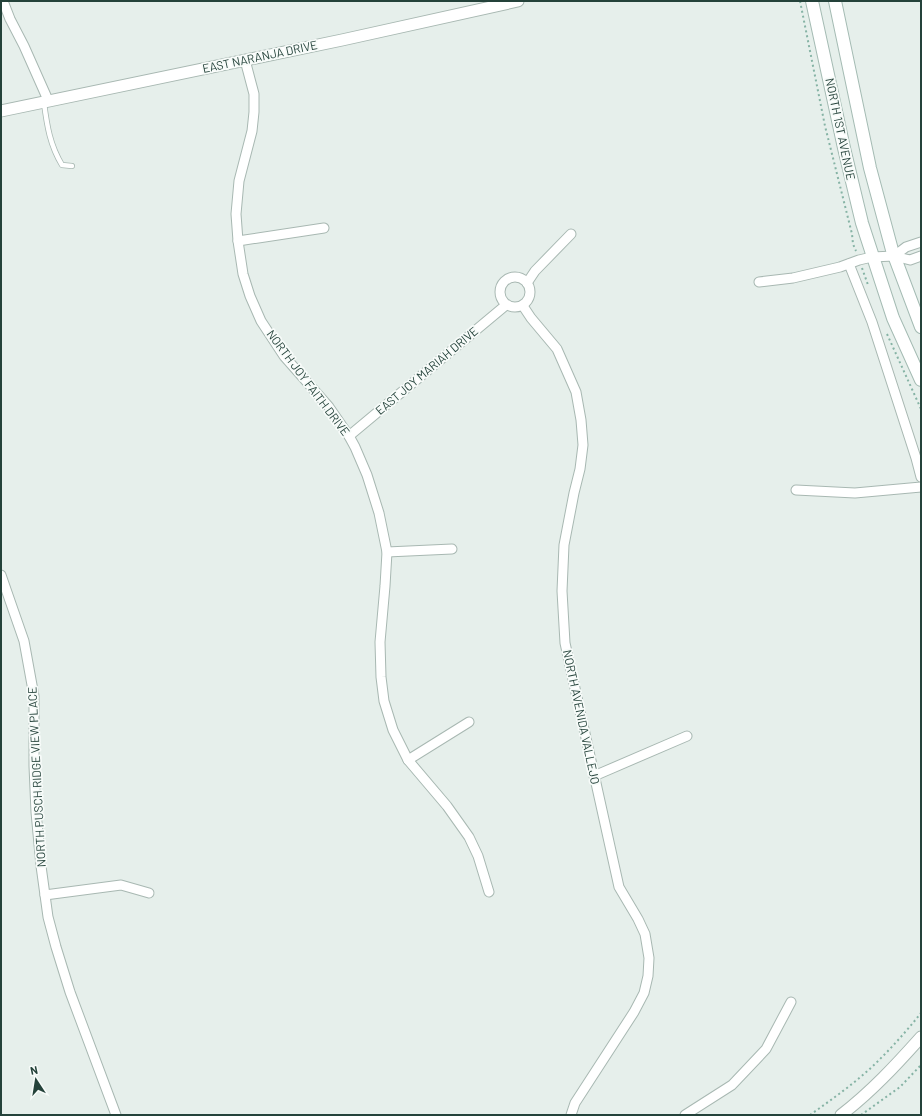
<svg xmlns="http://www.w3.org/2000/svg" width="922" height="1116" font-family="Barlow,sans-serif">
	<rect width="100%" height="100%" fill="#e6efeb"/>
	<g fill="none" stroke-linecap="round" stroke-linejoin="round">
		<!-- service casing -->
		<g stroke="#a8b8b2" stroke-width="6">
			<path id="service" d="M 44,103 C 47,126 50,145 62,165 L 72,166"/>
		</g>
		<!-- minor casing -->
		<g stroke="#a8b8b2" stroke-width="11">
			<g id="minor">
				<polyline points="3,1 10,19 24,46 48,100"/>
				<polyline points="245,60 254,94 254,112 252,131 239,181 236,214 238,241 243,274 250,296 261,321 284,356 329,407 349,436 355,447 367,475 379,513 387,552 385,586 380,642 381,677 384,701 393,730 408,760 447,806 469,837 478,856 489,892"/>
				<polyline points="238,241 324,228"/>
				<polyline points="894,256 906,247 921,242"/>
				<polyline points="849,264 872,322 916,458 921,477"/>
				<circle cx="515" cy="292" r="15"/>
				<polyline points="759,282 793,278 840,267 859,260 872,257 894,256 910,260 921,256"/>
				<polyline points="527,283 535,271 571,234"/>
				<polyline points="523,306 531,318 557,349 576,392 581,420 583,445 580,469 574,493 564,545 562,591 565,643 619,887 638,919 645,934 649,958 648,976 644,993 634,1012 575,1103 571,1115"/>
				<polyline points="349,436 506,305"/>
				<polyline points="796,490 855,493 921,487"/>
				<polyline points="387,552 452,549"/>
				<polyline points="1,575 24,641 34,696 34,766 36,812 41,866 48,917 56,947 70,992 116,1115"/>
				<polyline points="408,760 469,722"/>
				<polyline points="594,776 687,736"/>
				<polyline points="45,895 121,885 149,893"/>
				<polyline points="685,1115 732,1085 766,1049 791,1002"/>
			</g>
		</g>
		<!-- tertiary casing -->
		<g stroke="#a8b8b2" stroke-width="13">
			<g id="tertiary">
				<polyline points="1,111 342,40 518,1"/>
				<path d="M 841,1115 C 871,1092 896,1065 921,1037"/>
			</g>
		</g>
		<!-- secondary casing -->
		<g stroke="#a4bbb3" stroke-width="14">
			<g id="secondary">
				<polyline points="812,1 844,148 862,223 893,318 921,380"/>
				<polyline points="835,1 870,168 892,250 921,327"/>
			</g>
		</g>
		<!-- path -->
		<g stroke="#86b3a5" stroke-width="2" stroke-dasharray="2 3" stroke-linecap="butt">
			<polyline points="800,1 825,126 852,234 853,244 856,251"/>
			<polyline points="862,268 868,285"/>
			<polyline points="887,334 921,409"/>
			<path d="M 810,1115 C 835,1097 861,1079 882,1057 C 896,1043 909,1028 921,1013"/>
			<polyline points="861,1115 900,1087 921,1065"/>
		</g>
		<!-- service -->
		<use href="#service" stroke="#fff" stroke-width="4.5"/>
		<!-- minor -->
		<use href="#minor" stroke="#fff" stroke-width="9"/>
		<!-- tertiary -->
		<use href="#tertiary" stroke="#fff" stroke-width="11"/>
		<!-- secondary -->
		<use href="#secondary" stroke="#fff" stroke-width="12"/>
	</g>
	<g text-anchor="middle" stroke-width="3.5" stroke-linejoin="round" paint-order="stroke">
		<!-- street labels -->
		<g font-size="12" fill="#24423a" stroke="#f7fbf9">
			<text transform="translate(260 57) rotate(-12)" y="4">EAST NARANJA DRIVE</text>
			<text transform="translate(840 129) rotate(78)" y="4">NORTH 1ST AVENUE</text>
			<text transform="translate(427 371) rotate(-40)" y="4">EAST JOY MARIAH DRIVE</text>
			<text transform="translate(308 383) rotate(53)" y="4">NORTH JOY FAITH DRIVE</text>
			<text transform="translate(581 717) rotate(78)" y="4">NORTH AVENIDA VALLEJO</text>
			<text transform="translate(37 777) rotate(-93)" y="4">NORTH PUSCH RIDGE VIEW PLACE</text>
		</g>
	</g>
	<!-- border -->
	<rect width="922" height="1116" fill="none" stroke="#24423a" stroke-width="4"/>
	<!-- north arrow -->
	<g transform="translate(36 1080) rotate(348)" stroke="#f7fbf9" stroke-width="3" paint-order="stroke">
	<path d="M0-3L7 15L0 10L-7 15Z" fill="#24423a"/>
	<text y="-6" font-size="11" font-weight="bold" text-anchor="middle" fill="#24423a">N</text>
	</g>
</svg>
